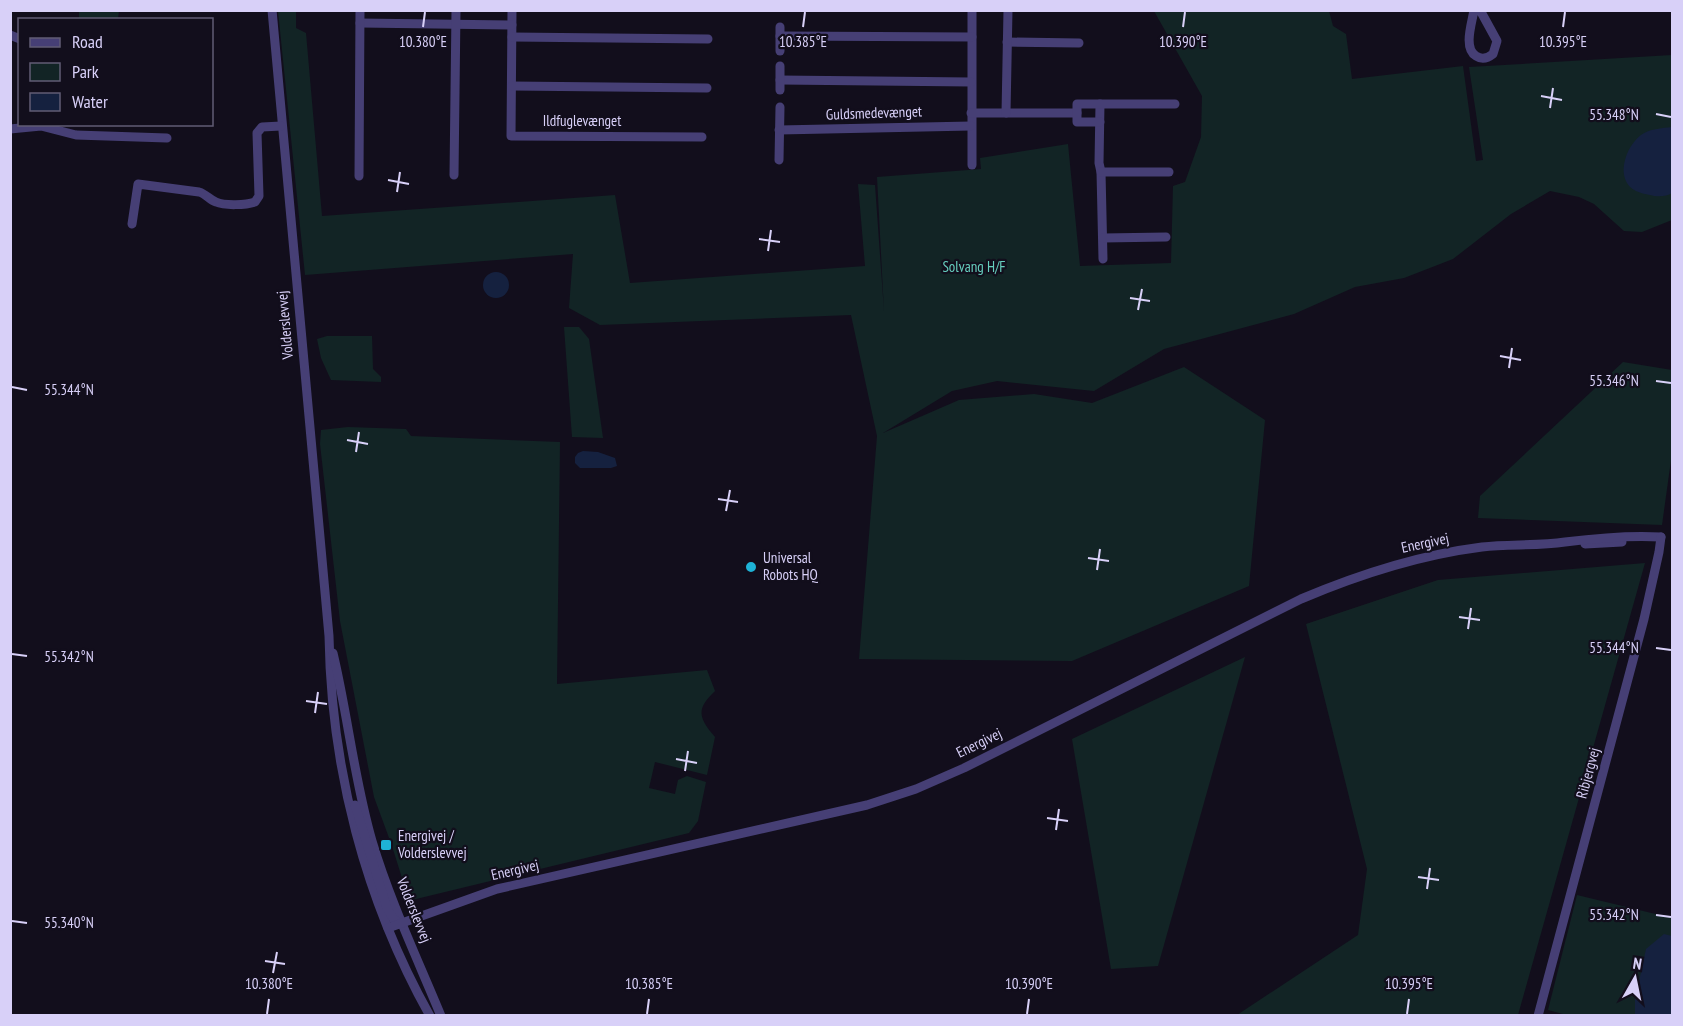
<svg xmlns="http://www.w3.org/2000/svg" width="1683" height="1026" font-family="'PT Sans Narrow',sans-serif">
	<rect width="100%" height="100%" fill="#120e1c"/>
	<!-- green -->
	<g fill="#122425">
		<polygon points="79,11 119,11 118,19 79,19"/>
		<polygon points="278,11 296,11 296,28 306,33 322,216 615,195 630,283 865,266 858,184 875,185 884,311 877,177 981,169 980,158 1068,144 1080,266 1171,263 1173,186 1185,182 1201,137 1202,96 1154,11 1329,11 1333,26 1346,34 1352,79 1463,66 1476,161 1483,160 1469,67 1672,55 1672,220 1642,232 1624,231 1594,204 1579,197 1550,191 1511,214 1453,259 1404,278 1355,287 1294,314 1164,349 1094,391 997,381 952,391 883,433 959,400 1034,394 1092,403 1184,367 1265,420 1249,586 1072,661 859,659 877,436 851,315 600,325 569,308 573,254 305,275"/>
		<polygon points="564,327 579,327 589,339 603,438 572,437"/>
		<polygon points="327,336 372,336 373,369 381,377 381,382 331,380 321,358 317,339"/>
		<polygon points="1623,362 1672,370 1672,453 1662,525 1478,518 1480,496"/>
		<path d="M 348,427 L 406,429 L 411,436 L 560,442 L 557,684 L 707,670 L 715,691 C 696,709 698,717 715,737 L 707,775 L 655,762 L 649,788 L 675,794 L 678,780 L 687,776 L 706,782 L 698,821 L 689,833 L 412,900 L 407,894 L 392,846 L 374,797 L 340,621 L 320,444 L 321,430 Z"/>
		<polygon points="1645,563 1518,1015 1237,1015 1358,935 1367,869 1306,624 1438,580"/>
		<polygon points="1245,657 1158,966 1111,969 1072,739"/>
		<polygon points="1577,895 1672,918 1672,1015 1570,1016 1548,1010"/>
	</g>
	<!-- water -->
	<g fill="#15213f">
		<path d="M 1672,127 L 1672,193 C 1666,197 1657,197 1650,195 C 1645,194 1640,193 1636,191 C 1614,180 1625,147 1641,135 C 1649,129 1662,128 1672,127 Z"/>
		<circle cx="496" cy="285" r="13"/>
		<polygon points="583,451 598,452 615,458 617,466 611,468 580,468 575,463 575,457 578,453"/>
		<polygon points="1664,934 1672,936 1672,1015 1635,1015 1635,1000 1646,949"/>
	</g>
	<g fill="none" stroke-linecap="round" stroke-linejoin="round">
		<!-- minor -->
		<g stroke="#463f75" stroke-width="9">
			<path d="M 272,10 L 329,636 C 331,768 365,900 430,1016"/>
			<polyline points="512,10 511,136 702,137"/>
			<polyline points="972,10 972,165"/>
			<path d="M 1474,10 C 1472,23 1463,48 1476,56 C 1482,60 1488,58 1493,54 L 1497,41 L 1480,10"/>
			<polyline points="360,23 512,25"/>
			<polyline points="10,35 20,39"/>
			<polyline points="780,36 972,37"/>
			<polyline points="512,37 708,39"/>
			<polyline points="1007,42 1079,43"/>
			<polyline points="780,51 780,27"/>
			<polyline points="780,80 971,82"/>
			<polyline points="512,86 707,88"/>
			<polyline points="780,90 780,66"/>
			<polyline points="1100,104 1099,163 1101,172 1103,259"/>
			<polyline points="971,113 1077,113"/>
			<polyline points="1006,113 1008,10"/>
			<polyline points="1100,122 1077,122 1077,104 1175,104"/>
			<polyline points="10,129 41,126 76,135 167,138"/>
			<polyline points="779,130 971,126"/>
			<polyline points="779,160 780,107"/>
			<polyline points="1101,172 1169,172"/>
			<polyline points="454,175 456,10"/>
			<polyline points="359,176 360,10"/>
			<path d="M 132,224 L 138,184 L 199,192 C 206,194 210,200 216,202 C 225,206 246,205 255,202 L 259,196 L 257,133 L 262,127 L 281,126"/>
			<polyline points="1103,238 1166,237"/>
			<polyline points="1585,544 1622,542"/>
			<path d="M 333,653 C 348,716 354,779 372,841 C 390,901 417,958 441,1016"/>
			<polyline points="355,805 387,908 394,920 401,923"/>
			<path d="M 388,928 L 497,889 L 867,805 L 916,789 L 964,768 L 1301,599 C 1360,574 1419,555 1482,547 C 1509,544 1537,546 1565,542 C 1597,538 1628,535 1661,537"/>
			<polyline points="1538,1016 1644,619 1659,552 1661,537"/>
		</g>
	</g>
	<!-- ticks -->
	<path fill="none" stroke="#d8d0f8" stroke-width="2" d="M 423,27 L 425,12M 803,27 L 805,12M 1183,27 L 1185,12M 1563,27 L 1565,12M 1541,96 L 1562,100M 1550,108 L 1553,88M 1656,114 L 1671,117M 388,180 L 409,184M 397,192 L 400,172M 759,239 L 780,242M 768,251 L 771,230M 1130,298 L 1150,301M 1138,310 L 1142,289M 1500,356 L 1521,360M 1509,368 L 1512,348M 1656,381 L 1671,383M 12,387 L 27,390M 347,440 L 368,444M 356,452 L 359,432M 718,499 L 738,502M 726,511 L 730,490M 1088,558 L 1109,561M 1097,570 L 1100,549M 1459,617 L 1480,620M 1468,629 L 1471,608M 1656,648 L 1671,650M 12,654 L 27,656M 306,701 L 327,704M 315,713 L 318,692M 676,759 L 697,763M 685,771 L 688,751M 1047,818 L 1068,821M 1056,830 L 1059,809M 1418,877 L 1439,880M 1427,889 L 1430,868M 1656,915 L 1671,917M 12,921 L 27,923M 265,961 L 285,964M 273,973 L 277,952M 267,1014 L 269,999M 647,1014 L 649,999M 1027,1014 L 1029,999M 1407,1014 L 1409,999"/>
	<!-- markers -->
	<g fill="#1eb2d6" stroke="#120e1c" stroke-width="2">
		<circle cx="751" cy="567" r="6"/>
		<rect x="380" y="839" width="12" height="12" rx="3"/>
	</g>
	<g text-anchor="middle" stroke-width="4.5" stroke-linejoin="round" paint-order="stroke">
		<!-- street labels -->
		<g font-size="15" fill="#d8d0f8" stroke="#120e1c">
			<text transform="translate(874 113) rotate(-2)" y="5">Guldsmedevænget</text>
			<text x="582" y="126">Ildfuglevænget</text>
			<text transform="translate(285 325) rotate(-95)" y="5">Volderslevvej</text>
			<text transform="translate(1425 543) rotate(-12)" y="5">Energivej</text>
			<text transform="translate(979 743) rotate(-26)" y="5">Energivej</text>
			<text transform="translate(1588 773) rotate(-75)" y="5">Ribjergvej</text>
			<text transform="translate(515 870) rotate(-13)" y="5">Energivej</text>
			<text transform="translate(414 910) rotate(68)" y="5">Volderslevvej</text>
		</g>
		<!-- park labels -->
		<g font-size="15" fill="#66cebe" stroke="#120e1c">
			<text x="974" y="272">Solvang H/F</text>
		</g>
		<!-- poi labels -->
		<g font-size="15" fill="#d8d0f8" stroke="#120e1c" text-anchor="start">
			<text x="763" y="563">Universal<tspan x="763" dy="17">Robots HQ</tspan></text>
			<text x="398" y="841">Energivej /<tspan x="398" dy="17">Volderslevvej</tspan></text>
		</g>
	</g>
	<g font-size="15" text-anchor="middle" fill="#d8d0f8" stroke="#120e1c" stroke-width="4.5" stroke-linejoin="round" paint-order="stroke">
		<text x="423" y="47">10.380°E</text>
		<text x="803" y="47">10.385°E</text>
		<text x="1183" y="47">10.390°E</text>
		<text x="1563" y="47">10.395°E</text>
		<text x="1614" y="120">55.348°N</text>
		<text x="1614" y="386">55.346°N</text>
		<text x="69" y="395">55.344°N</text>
		<text x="1614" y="653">55.344°N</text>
		<text x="69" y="662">55.342°N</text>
		<text x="1614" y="920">55.342°N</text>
		<text x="69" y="928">55.340°N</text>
		<text x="269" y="989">10.380°E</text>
		<text x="649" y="989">10.385°E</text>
		<text x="1029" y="989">10.390°E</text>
		<text x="1409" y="989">10.395°E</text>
	</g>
	<!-- border -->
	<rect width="1683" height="1026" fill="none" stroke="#d8d0f8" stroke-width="24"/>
	<!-- legend -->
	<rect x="18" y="18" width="195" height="108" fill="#120e1c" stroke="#615c74" stroke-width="1.5"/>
	<rect x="30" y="38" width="30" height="9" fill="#463f75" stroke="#615c74" stroke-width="1.5"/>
	<text x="72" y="48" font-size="18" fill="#d8d0f8">Road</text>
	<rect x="30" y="63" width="30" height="18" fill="#122425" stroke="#615c74" stroke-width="1.5"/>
	<text x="72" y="78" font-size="18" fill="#d8d0f8">Park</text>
	<rect x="30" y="93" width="30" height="18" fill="#15213f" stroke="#615c74" stroke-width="1.5"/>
	<text x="72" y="108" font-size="18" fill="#d8d0f8">Water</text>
	<!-- north arrow -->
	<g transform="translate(1635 978) rotate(9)" stroke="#120e1c" stroke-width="4.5" paint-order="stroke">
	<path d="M0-4.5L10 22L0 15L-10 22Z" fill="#d8d0f8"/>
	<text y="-9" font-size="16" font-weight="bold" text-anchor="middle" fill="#d8d0f8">N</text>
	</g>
</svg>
